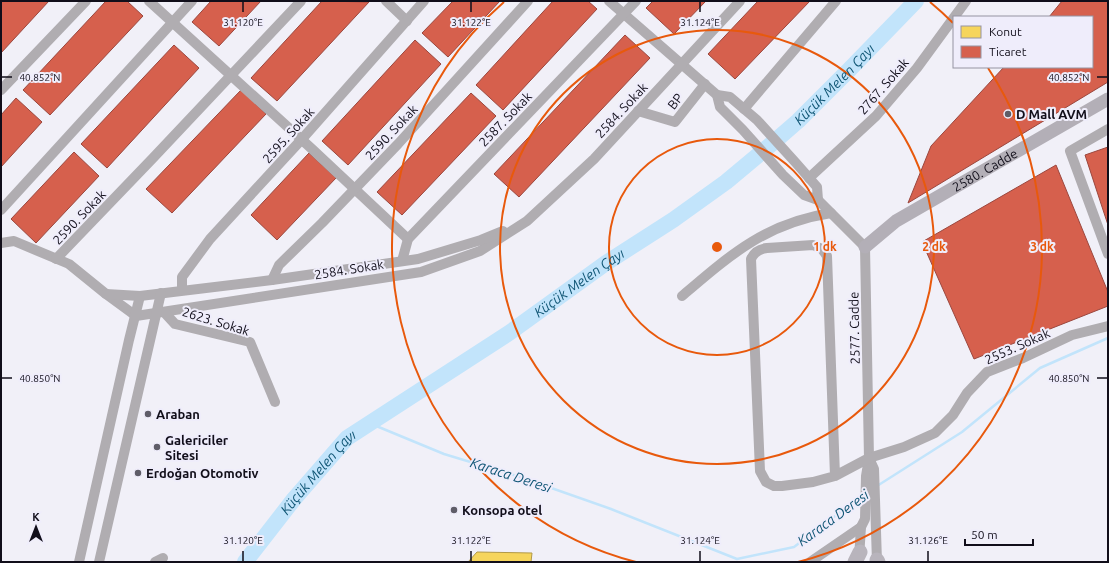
<svg xmlns="http://www.w3.org/2000/svg" width="1109" height="563" font-family="Ubuntu,sans-serif">
	<rect width="100%" height="100%" fill="#f1f0f8"/>
	<!-- homes -->
	<polygon fill="#f6d55c" stroke="#b19948" points="477,552 532,553 531,562 468,562"/>
	<!-- shops -->
	<g fill="#d6604d" stroke="#9b473e">
		<polygon points="1,1 49,1 1,53"/>
		<polygon points="106,1 127,1 143,16 50,115 23,90"/>
		<polygon points="211,1 261,1 219,46 192,22"/>
		<polygon points="322,1 369,2 277,101 251,78"/>
		<polygon points="453,1 500,1 448,57 422,33"/>
		<polygon points="553,1 588,1 597,9 503,110 476,85"/>
		<polygon points="653,1 706,1 674,34 646,8"/>
		<polygon points="758,1 810,1 735,79 708,54"/>
		<polygon points="1062,1 1108,1 1108,82 908,203 931,146 1004,67 1092,67 1092,17 1049,17"/>
		<polygon points="625,35 650,58 519,197 494,174"/>
		<polygon points="415,40 441,64 348,165 322,141"/>
		<polygon points="174,45 199,68 107,168 81,144"/>
		<polygon points="241,90 266,114 172,213 146,189"/>
		<polygon points="471,93 496,116 402,215 377,192"/>
		<polygon points="16,98 42,122 1,167 1,115"/>
		<polygon points="1108,147 1108,225 1085,155"/>
		<polygon points="74,152 99,176 36,243 11,219"/>
		<polygon points="309,153 336,178 277,240 251,215"/>
		<polygon points="1056,165 1108,292 1108,306 974,359 922,242"/>
	</g>
	<g fill="none" stroke-linecap="round" stroke-linejoin="round">
		<!-- stream -->
		<g stroke="#c2e4fb" stroke-width="2.5">
			<polyline points="369,423 444,454 520,477 611,509 737,559 794,547 863,495"/>
			<polyline points="877,486 962,432 1040,368 1108,338"/>
		</g>
		<!-- river -->
		<path stroke="#c2e4fb" stroke-width="16" id="s1" d="M 245,562 L 294,499 L 347,438 L 509,333 L 606,263 L 673,220 L 726,182 L 775,141 L 798,121 L 849,70 L 916,1"/>
		<!-- minor -->
		<g stroke="#b0adb1" stroke-width="10">
			<polyline points="149,1 312,149 408,239"/>
			<polyline points="386,1 407,21"/>
			<polyline points="609,1 717,95 720,107 743,130 783,175 804,195 818,200 865,247 869,458 866,476 865,519 861,527 859,558"/>
			<polyline points="1,90 86,1"/>
			<polyline points="717,95 730,97 757,120 796,163 817,187 818,200"/>
			<polyline points="744,109 836,1"/>
			<polyline points="638,111 675,122 705,84"/>
			<polyline points="1108,129 1070,151 1108,254"/>
			<polyline points="809,178 876,116 917,68 966,1"/>
			<polyline points="1,210 192,1"/>
			<polyline points="1,243 14,241 69,264 106,294 136,316 421,272 480,251 527,221 594,159 740,1"/>
			<polyline points="56,259 153,158 301,1"/>
			<polyline points="402,261 408,239 636,1"/>
			<polyline points="272,280 279,265 322,223 398,144 528,1"/>
			<polyline points="182,290 182,277 210,239 302,139 424,1"/>
			<polyline points="106,294 140,296 272,280 418,259 481,240 503,231"/>
			<path d="M 682,296 C 730,255 766,223 831,213"/>
			<polyline points="164,312 175,324 250,342 275,402"/>
			<polyline points="869,458 874,469 877,562"/>
			<path d="M 835,476 L 827,256 L 822,249 L 813,245 L 767,248 C 759,249 754,252 751,259 L 760,471 L 766,482 L 774,486 L 782,486 L 813,482 L 835,476 L 869,458 L 904,447 L 935,433 L 953,415 L 967,393 L 987,372 L 1023,358 L 1072,335 L 1108,326"/>
			<polyline points="79,562 129,340 140,296"/>
			<polyline points="99,562 161,293"/>
			<polyline points="155,562 163,558"/>
			<polyline points="810,562 861,527"/>
		</g>
		<!-- major -->
		<path stroke="#b3afb7" stroke-width="13" id="s2" d="M 865,247 L 896,221 L 1108,99"/>
		<!-- highway -->
		<g stroke="#b8b4bc" stroke-width="15">
			<polyline points="877,560 878,562"/>
			<polyline points="855,562 860,552"/>
		</g>
	</g>
	<!-- ticks -->
	<path fill="none" stroke="#110e1a" stroke-width="1.5" d="M 243,2 L 243,12M 471,2 L 471,12M 700,2 L 700,12M 2,77 L 12,77M 1097,77 L 1107,77M 2,378 L 12,378M 1097,378 L 1107,378M 243,551 L 243,561M 471,551 L 471,561M 700,551 L 700,561M 928,551 L 928,561"/>
	<!-- distance rings -->
	<g fill="none" stroke="#e8590c" stroke-width="2">
		<circle cx="717" cy="247" r="108"/>
		<circle cx="717" cy="247" r="217"/>
		<path d="M636 562A325 325 0 0 1 504 2M930 2A325 325 0 0 1 953 23M988 68A325 325 0 0 1 798 562"/>
	</g>
	<!-- markers -->
	<g fill="#5f5d68" stroke="#efedfb" stroke-width="1.5">
		<circle cx="1008" cy="114" r="4"/>
		<circle cx="148" cy="414" r="4"/>
		<circle cx="157" cy="447" r="4"/>
		<circle cx="138" cy="473" r="4"/>
		<circle cx="454" cy="510" r="4"/>
	</g>
	<g text-anchor="middle" stroke-width="4" stroke-linejoin="round" paint-order="stroke">
		<!-- street labels -->
		<g font-size="13" fill="#110e1a" stroke="#efedfb">
			<text transform="translate(883 86) rotate(-49)" y="5">2767. Sokak</text>
			<text transform="translate(675 101) rotate(-52)" y="5">BP</text>
			<text transform="translate(621 110) rotate(-47)" y="5">2584. Sokak</text>
			<text transform="translate(505 119) rotate(-46)" y="5">2587. Sokak</text>
			<text transform="translate(391 132) rotate(-47)" y="5">2590. Sokak</text>
			<text transform="translate(288 135) rotate(-48)" y="5">2595. Sokak</text>
			<text dy="5" stroke="none"><textPath href="#s2" startOffset="143">2580. Cadde</textPath></text>
			<text transform="translate(79 217) rotate(-46)" y="5">2590. Sokak</text>
			<text transform="translate(349 269) rotate(-9)" y="5">2584. Sokak</text>
			<text transform="translate(216 321) rotate(17)" y="5">2623. Sokak</text>
			<text transform="translate(854 328) rotate(-91)" y="5">2577. Cadde</text>
			<text transform="translate(1017 346) rotate(-24)" y="5">2553. Sokak</text>
		</g>
		<!-- poi labels -->
		<g font-size="13" font-weight="bold" fill="#110e1a" stroke="#efedfb" text-anchor="start">
			<text x="1016" y="119">D Mall AVM</text>
			<text x="156" y="419">Araban</text>
			<text x="165" y="445">Galericiler<tspan x="165" dy="15">Sitesi</tspan></text>
			<text x="146" y="478">Erdoğan Otomotiv</text>
			<text x="462" y="515">Konsopa otel</text>
		</g>
		<!-- water labels -->
		<g font-size="14" font-style="italic" fill="#105675" stroke="#efedfb">
			<text dy="5" stroke="none"><textPath href="#s1" startOffset="764">Küçük Melen Çayı</textPath></text>
			<text dy="5" stroke="none"><textPath href="#s1" startOffset="440">Küçük Melen Çayı</textPath></text>
			<text dy="5" stroke="none"><textPath href="#s1" startOffset="116">Küçük Melen Çayı</textPath></text>
			<text transform="translate(511 475) rotate(18)" y="5">Karaca Deresi</text>
			<text transform="translate(833 518) rotate(-36)" y="5">Karaca Deresi</text>
		</g>
	</g>
	<g font-size="10" text-anchor="middle" fill="#110e1a" stroke="#efedfb" stroke-width="4" stroke-linejoin="round" paint-order="stroke">
		<text x="243" y="26">31.120°E</text>
		<text x="471" y="26">31.122°E</text>
		<text x="700" y="26">31.124°E</text>
		<text x="40" y="81">40.852°N</text>
		<text x="1069" y="81">40.852°N</text>
		<text x="40" y="382">40.850°N</text>
		<text x="1069" y="382">40.850°N</text>
		<text x="243" y="544">31.120°E</text>
		<text x="471" y="544">31.122°E</text>
		<text x="700" y="544">31.124°E</text>
		<text x="928" y="544">31.126°E</text>
	</g>
	<circle cx="717" cy="247" r="6" fill="#e8590c" stroke="#efedfb" stroke-width="2"/>
	<g font-size="12" text-anchor="middle" font-weight="bold" fill="#e8590c" stroke="#efedfb" stroke-width="4" stroke-linejoin="round" paint-order="stroke">
		<text x="825" y="251">1 dk</text>
		<text x="934" y="251">2 dk</text>
		<text x="1042" y="251">3 dk</text>
	</g>
	<!-- border -->
	<rect width="1109" height="563" fill="none" stroke="#110e1a" stroke-width="4"/>
	<!-- legend -->
	<rect x="953" y="16" width="140" height="52" fill="#efedfb" stroke="#9694a1"/>
	<rect x="961" y="26" width="20" height="12" fill="#f6d55c" stroke="#9694a1"/>
	<text x="989" y="36" font-size="12" fill="#110e1a">Konut</text>
	<rect x="961" y="46" width="20" height="12" fill="#d6604d" stroke="#9694a1"/>
	<text x="989" y="56" font-size="12" fill="#110e1a">Ticaret</text>
	<!-- north arrow -->
	<g transform="translate(36 527)" stroke="#efedfb" stroke-width="3" paint-order="stroke">
	<path d="M0-3L7 15L0 10L-7 15Z" fill="#110e1a"/>
	<text y="-6" font-size="11" font-weight="bold" text-anchor="middle" fill="#110e1a">K</text>
	</g>
	<!-- scale -->
	<path d="M965 539v6h68v-6" fill="none" stroke="#110e1a" stroke-width="2"/>
	<text x="971" y="539" font-size="12" fill="#110e1a" stroke="#efedfb" stroke-width="3" paint-order="stroke">50 m</text>
</svg>
